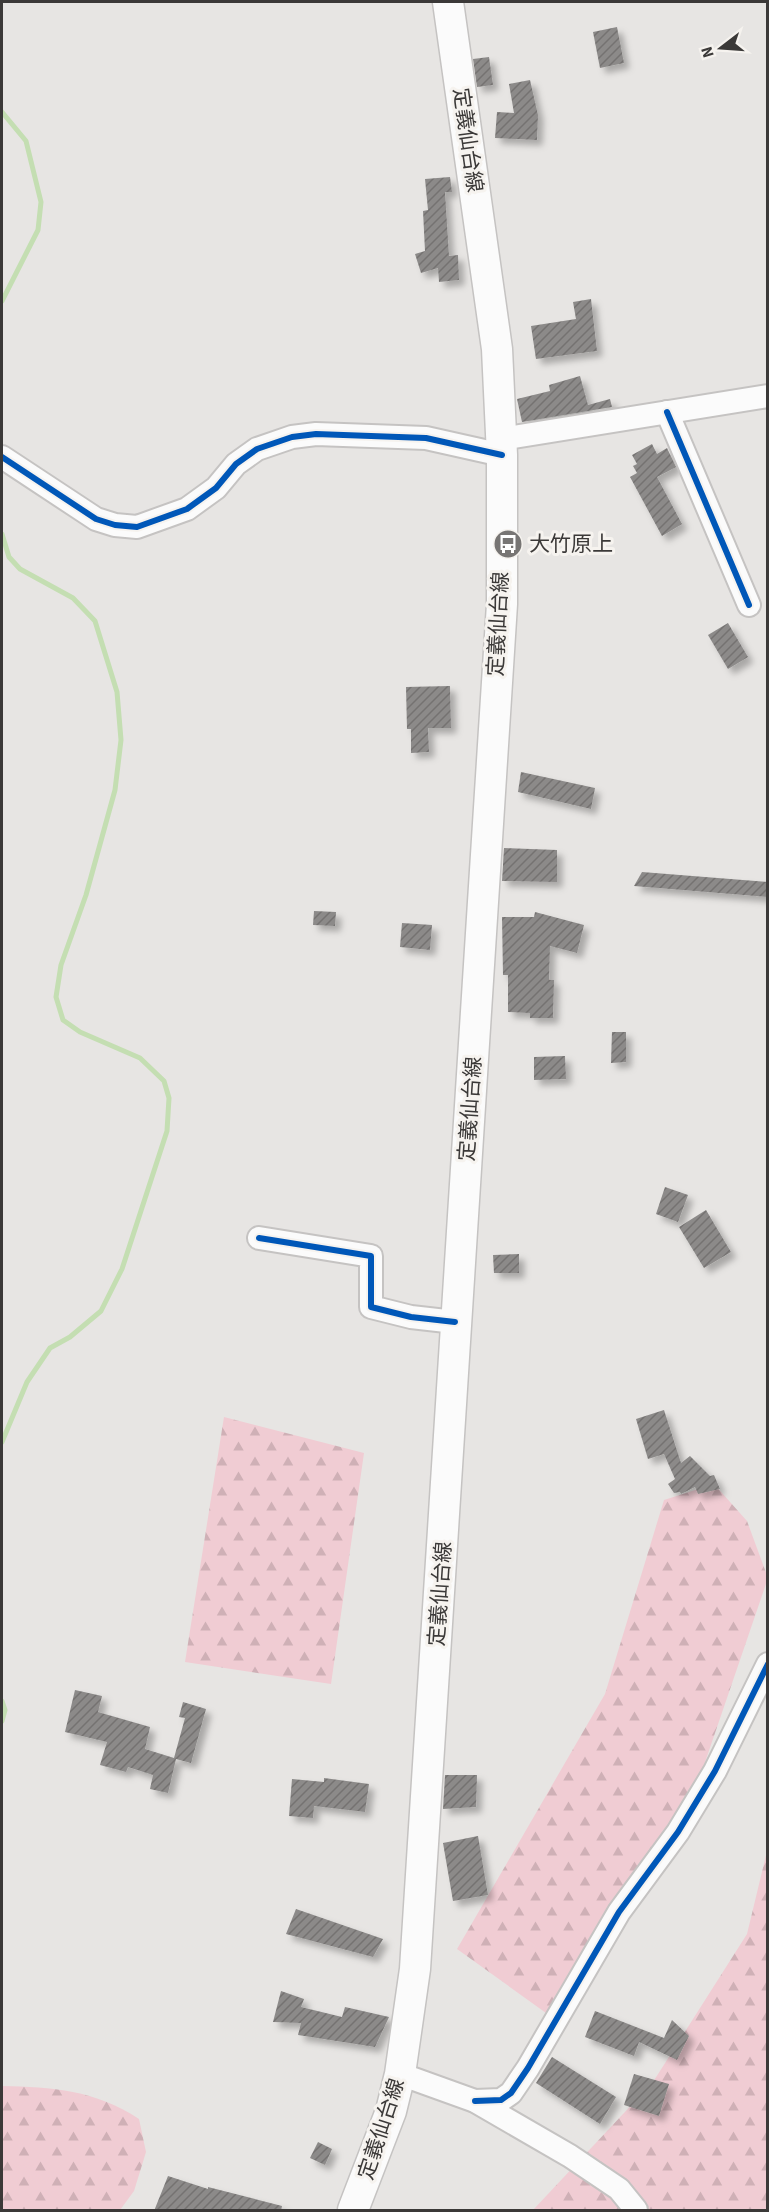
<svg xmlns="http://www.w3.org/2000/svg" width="769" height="2212" font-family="'Source Sans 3','Noto Sans JP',sans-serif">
	<defs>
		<pattern id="forest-firs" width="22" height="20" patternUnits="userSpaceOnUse" patternTransform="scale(1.5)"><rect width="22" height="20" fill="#f0ccd3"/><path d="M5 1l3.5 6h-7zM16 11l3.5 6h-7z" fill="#cfb0b6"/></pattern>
		<pattern id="building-hatch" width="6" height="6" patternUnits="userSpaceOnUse" patternTransform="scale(1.5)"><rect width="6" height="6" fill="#8c8a89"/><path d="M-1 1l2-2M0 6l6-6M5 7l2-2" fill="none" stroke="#747271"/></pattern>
		<filter id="shadow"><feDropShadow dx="5.5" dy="5.5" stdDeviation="3" flood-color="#0004"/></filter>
	</defs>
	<rect width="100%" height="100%" fill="#e7e5e3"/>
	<!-- forest -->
	<g fill="url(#forest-firs)">
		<polygon points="224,1417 364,1453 331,1684 185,1662"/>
		<polygon points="714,1484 747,1521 768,1578 701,1774 553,2018 457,1949 605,1694 664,1500"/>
		<polygon points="767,1851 767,2210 533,2210 653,2082 747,1934"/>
		<path d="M 2,2086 C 52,2087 95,2090 139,2119 L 146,2152 L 134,2191 L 120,2210 L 2,2210 Z"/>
	</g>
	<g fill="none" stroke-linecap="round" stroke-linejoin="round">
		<!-- stream -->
		<g stroke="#c4deb2" stroke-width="5">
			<polyline points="2,112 26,141 41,202 38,230 2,301"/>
			<polyline points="2,534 9,557 20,569 73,598 95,621 117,692 121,740 115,790 86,895 61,965 56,997 63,1020 80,1032 140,1058 164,1081 169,1098 167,1131 122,1269 101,1311 70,1337 50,1348 27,1382 2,1442"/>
			<polyline points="2,1701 5,1710 2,1721"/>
		</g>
	</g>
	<!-- building -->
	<g fill="url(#building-hatch)" filter="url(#shadow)">
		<polygon points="617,27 624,63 600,68 593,32"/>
		<polygon points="489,57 493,85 477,87 473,59"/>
		<polygon points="530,80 538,115 537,140 495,138 497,112 514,113 509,84"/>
		<polygon points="450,177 452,192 445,192 449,256 458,255 459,280 439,282 438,268 421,273 415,254 425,251 423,211 428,210 425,179"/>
		<polygon points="591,299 597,351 536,359 531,326 576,319 573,302"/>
		<polygon points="580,376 588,405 610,399 612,407 522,422 517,399 550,391 549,385"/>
		<polygon points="652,444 657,454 667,448 676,467 657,477 682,524 662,536 630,477 637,473 633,466 637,464 632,455"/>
		<polygon points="728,623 748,657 728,669 708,635"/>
		<polygon points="450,686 451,728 428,728 429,752 411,753 411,729 407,729 406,687"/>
		<polygon points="521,772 595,788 591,809 518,792"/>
		<polygon points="504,848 557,850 557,882 502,881"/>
		<polygon points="642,872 768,882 768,897 634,886"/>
		<polygon points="314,911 336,912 335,926 313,925"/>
		<polygon points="535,912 584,925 577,953 550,946 549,980 554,980 553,1018 530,1018 530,1013 508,1012 508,975 503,975 502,917 534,917"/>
		<polygon points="402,923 432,925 430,950 400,947"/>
		<polygon points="612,1032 626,1032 626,1062 611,1063"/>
		<polygon points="565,1056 566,1079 534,1080 534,1057"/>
		<polygon points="665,1187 688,1195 678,1222 656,1214"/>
		<polygon points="706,1210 731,1252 704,1268 679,1227"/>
		<polygon points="519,1254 519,1273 494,1273 493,1255"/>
		<polygon points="664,1410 681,1463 690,1456 710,1476 714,1475 720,1489 698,1494 695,1487 681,1494 680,1492 674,1493 668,1484 675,1479 664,1454 648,1459 636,1419"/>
		<polygon points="75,1690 102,1696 98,1712 150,1727 145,1749 174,1758 185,1718 179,1717 183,1702 206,1709 191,1763 176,1759 168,1793 150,1789 153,1775 128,1767 126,1772 100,1765 107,1742 65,1732"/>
		<polygon points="445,1775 477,1775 476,1807 443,1809"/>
		<polygon points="324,1778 369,1784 365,1812 314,1806 313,1818 289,1816 292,1779 324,1782"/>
		<polygon points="478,1836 488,1895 453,1901 443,1843"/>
		<polygon points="296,1909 383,1939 373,1957 286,1934"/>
		<polygon points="281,1991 304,1999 301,2007 342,2017 345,2007 389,2017 375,2047 298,2035 301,2023 273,2022"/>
		<polygon points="595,2011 664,2038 672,2020 689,2036 677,2060 639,2042 634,2056 585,2037"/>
		<polygon points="552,2057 616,2097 600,2124 536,2083"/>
		<polygon points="634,2074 669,2084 659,2116 624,2105"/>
		<polygon points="318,2142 332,2149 325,2165 310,2158"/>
		<polygon points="168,2176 208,2189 208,2187 282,2206 281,2211 154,2211"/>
	</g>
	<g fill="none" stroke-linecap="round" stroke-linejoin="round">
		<!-- minor casing -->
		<g stroke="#c5c3c2" stroke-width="26">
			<g id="minor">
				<polyline points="667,412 749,605"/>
				<polyline points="501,439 768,396"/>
				<polyline points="2,457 96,519 115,525 137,527 187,509 216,488 236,464 257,449 292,437 316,434 426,438 502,455"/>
				<polyline points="259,1238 371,1256 371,1307 411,1317 455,1322"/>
				<polyline points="400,2074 475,2101 570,2156 619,2189 636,2210"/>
				<polyline points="475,2101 501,2100 511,2093 528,2068 619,1912 678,1832 715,1771 768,1664"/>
			</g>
		</g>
		<!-- major casing -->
		<g stroke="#c5c3c2" stroke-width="33">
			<polyline id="major" points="353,2210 391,2111 400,2074 415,1969 502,604 502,455 497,349 448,2"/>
		</g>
		<!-- minor -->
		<use href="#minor" stroke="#fbfbfb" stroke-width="22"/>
		<!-- major -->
		<use href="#major" stroke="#fbfbfb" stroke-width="30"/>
		<!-- cycleway casing -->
		<g stroke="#f6f3ef" stroke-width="10">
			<g id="cycleway">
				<polyline points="667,412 749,605"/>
				<polyline points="2,457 96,519 115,525 137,527 187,509 216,488 236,464 257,449 292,437 316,434 426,438 502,455"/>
				<polyline points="259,1238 371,1256 371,1307 411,1317 455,1322"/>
				<polyline points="475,2101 501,2100 511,2093 528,2068 619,1912 678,1832 715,1771 768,1664"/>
			</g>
		</g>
		<!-- cycleway -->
		<use href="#cycleway" stroke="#0057b8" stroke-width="6"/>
	</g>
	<!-- icons -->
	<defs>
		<g id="bus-disc" transform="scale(1.5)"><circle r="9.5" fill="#777574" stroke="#f6f3ef"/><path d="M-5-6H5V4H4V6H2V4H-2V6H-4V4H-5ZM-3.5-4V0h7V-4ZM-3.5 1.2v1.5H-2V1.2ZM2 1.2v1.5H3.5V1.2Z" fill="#fff"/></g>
	</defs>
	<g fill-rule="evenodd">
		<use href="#bus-disc" x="508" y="544"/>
	</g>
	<g text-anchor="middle" stroke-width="6" stroke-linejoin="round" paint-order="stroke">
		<!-- street labels -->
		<g font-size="21" fill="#3b3938" stroke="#f6f3ef">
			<text transform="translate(468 140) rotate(82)" y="7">定義仙台線</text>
			<text transform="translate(498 624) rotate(-87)" y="7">定義仙台線</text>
			<text transform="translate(470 1109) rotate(-86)" y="7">定義仙台線</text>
			<text transform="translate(440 1594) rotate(-86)" y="7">定義仙台線</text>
			<text transform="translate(381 2129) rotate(-72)" y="7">定義仙台線</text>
		</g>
		<!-- poi labels -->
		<g font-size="21" fill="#3b3938" stroke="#f6f3ef" text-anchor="start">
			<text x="529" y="551">大竹原上</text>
		</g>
	</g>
	<!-- border -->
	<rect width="769" height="2212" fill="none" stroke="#3b3938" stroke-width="6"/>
	<!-- north arrow -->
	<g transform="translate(721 48) rotate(253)" stroke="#f6f3ef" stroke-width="4.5" paint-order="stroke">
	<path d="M0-4.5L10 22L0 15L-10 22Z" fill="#3b3938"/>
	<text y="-9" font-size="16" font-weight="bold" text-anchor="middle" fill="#3b3938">N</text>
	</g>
</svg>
